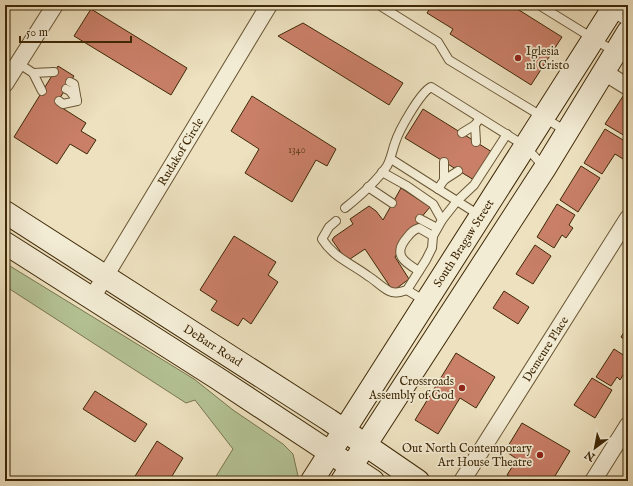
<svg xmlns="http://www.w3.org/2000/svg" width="633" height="486" font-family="'IM FELL English',serif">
	<rect width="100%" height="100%" fill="#ede1bf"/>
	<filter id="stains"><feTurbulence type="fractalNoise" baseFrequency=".005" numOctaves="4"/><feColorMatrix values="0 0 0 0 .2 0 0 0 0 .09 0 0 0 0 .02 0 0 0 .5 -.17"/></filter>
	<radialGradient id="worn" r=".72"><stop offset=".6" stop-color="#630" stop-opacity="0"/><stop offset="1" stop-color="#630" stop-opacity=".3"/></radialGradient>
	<!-- green -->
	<polygon fill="#b4c395" stroke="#7a764e" points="5,263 194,379 233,410 283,444 293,454 298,476 297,481 213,481 233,449 195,400 186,403 5,286"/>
	<!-- building -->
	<g fill="#c97f68" stroke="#3f2907">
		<polygon points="432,5 460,5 465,8 467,5 511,5 562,37 531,85 450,34 453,29 427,13"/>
		<polygon points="91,9 187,68 171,95 74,36"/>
		<polygon points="303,23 403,83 389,105 278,36"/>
		<polygon points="58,66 74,76 56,104 86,123 81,131 96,140 87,154 70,144 57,164 14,137"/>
		<polygon points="627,90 628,91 628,131 625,136 605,124"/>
		<polygon points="252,96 336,149 327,166 316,160 292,202 245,173 259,149 231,131"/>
		<polygon points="423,109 492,152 474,180 405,138"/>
		<polygon points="605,129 628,143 628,162 615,154 602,174 584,163"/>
		<polygon points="581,166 600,178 578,212 560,200"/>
		<polygon points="401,188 430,207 420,219 411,236 406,240 395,257 409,279 393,291 365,249 347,261 332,240 334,237 353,224 350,219 369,206 376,211 383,220"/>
		<polygon points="557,204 575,215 569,225 573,228 566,238 562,235 554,248 537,237"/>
		<polygon points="234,236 276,262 268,275 278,282 251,324 243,318 238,326 211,310 217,301 200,290"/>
		<polygon points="535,245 551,256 533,284 516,274"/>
		<polygon points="504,291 529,307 518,324 493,308"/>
		<polygon points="628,326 628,342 621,337"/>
		<polygon points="614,349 628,358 628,367 620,380 617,377 611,386 596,377"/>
		<polygon points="456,353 495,377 476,408 460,398 438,434 415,420"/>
		<polygon points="592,378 612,390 595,418 574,405"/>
		<polygon points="95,391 147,424 135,442 83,409"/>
		<polygon points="522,423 570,451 552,481 511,481 513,478 507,475 517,459 505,451"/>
		<polygon points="157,441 183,458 169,481 132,481"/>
	</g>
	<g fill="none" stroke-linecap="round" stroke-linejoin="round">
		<!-- service casing -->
		<g stroke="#6a5735" stroke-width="10">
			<g id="service">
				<polyline points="379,5 438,42 449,60 566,131"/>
				<polyline points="539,5 615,52"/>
				<polyline points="599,5 628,22"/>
				<polyline points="18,63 33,73 42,91"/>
				<polyline points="33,73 54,72"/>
				<polyline points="70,82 74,84 77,101"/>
				<polyline points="66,89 70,91 76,99"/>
				<polyline points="59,101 63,104 77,101"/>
				<polyline points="475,125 476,142"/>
				<polyline points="462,133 475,125 480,118"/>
				<polyline points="391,159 479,215"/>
				<polyline points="382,172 407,186 433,204 442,220"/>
				<polyline points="444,180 444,162"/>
				<polyline points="368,187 392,203"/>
				<polyline points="438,189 444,180 458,171"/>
				<path d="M 345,208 C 360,196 376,182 387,166 C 391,159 392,151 395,143 C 399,130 420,93 431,87 L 525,146 L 544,167"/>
				<polyline points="420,219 437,228"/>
				<path d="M 336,221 L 329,227 L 322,239 C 334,258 351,263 368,276 C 375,280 381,287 389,291 C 395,294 400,292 407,290 L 426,260 L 432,248 L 433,236 L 442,220 L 457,201 L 474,185 L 507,134"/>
				<path d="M 419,271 C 406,263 393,256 405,240 C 410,234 412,230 419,228 L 433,236"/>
				<polyline points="407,290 425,301"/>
			</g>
		</g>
		<!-- minor casing -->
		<g stroke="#6a5735" stroke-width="18">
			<g id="minor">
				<polyline points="604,72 628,87"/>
				<polyline points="5,84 55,5"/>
				<path id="s1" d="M 92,298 L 269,5"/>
				<path id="s2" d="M 462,481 L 628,218"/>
				<polyline points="593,481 628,425"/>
			</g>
		</g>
		<!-- secondary casing -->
		<g stroke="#3f2907" stroke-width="24">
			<g id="secondary">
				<path id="s3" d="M 5,212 L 329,420 L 418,481"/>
				<polyline points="5,243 217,378 373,481"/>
				<path id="s4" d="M 312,481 L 615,5"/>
				<polyline points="342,481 545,168 628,32"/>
			</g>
		</g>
		<!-- service -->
		<use href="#service" stroke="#f3ecd5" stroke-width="8"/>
		<!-- minor -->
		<use href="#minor" stroke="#f3ecd5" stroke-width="16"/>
		<!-- secondary -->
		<use href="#secondary" stroke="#f3ecd5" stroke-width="22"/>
	</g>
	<!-- markers -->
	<g fill="#8f2418" stroke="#f3ecd5" stroke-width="1.5">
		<circle cx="518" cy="58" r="4"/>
		<circle cx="462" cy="388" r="4"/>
		<circle cx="540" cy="455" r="4"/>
	</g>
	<g text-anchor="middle" stroke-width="3.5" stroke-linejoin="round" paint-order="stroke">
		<!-- number labels -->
		<g font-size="10" fill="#623e1f">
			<text x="297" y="153">1340</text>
		</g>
		<!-- poi labels -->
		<g font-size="12" fill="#3f2907" stroke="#f3ecd5" text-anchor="end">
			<text x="526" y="55" text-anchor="start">Iglesia<tspan x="526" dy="14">ni Cristo</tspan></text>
			<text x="454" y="385">Crossroads<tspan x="454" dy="14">Assembly of God</tspan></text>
			<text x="532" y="452">Out North Contemporary<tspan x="532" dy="14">Art House Theatre</tspan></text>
		</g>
		<!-- street labels -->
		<g font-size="12" fill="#3f2907" stroke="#f3ecd5">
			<text dy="4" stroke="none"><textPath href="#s1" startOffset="171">Rudakof Circle</textPath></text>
			<text dy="4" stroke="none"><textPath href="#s4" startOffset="282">South Bragaw Street</textPath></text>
			<text dy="4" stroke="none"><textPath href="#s3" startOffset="247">DeBarr Road</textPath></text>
			<text dy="4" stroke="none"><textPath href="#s2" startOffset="156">Demeure Place</textPath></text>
		</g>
	</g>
	<!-- margin -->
	<rect width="633" height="486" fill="none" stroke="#ede1bf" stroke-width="20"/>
	<rect x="6" y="6" width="621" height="474" fill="none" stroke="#3f2907" stroke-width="2"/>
	<rect x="10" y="10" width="613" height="466" fill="none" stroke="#3f2907"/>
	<!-- north arrow -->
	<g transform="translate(595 448) rotate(212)" stroke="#f3ecd5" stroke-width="3" paint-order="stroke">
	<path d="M0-3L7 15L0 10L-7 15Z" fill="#3f2907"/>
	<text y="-6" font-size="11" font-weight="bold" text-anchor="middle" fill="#3f2907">N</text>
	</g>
	<!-- scale -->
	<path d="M20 36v6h111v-6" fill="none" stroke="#3f2907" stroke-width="2"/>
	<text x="26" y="36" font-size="12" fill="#3f2907" stroke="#f3ecd5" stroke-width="3" paint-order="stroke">50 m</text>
	<rect width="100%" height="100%" filter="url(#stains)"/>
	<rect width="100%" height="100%" fill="url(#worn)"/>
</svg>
